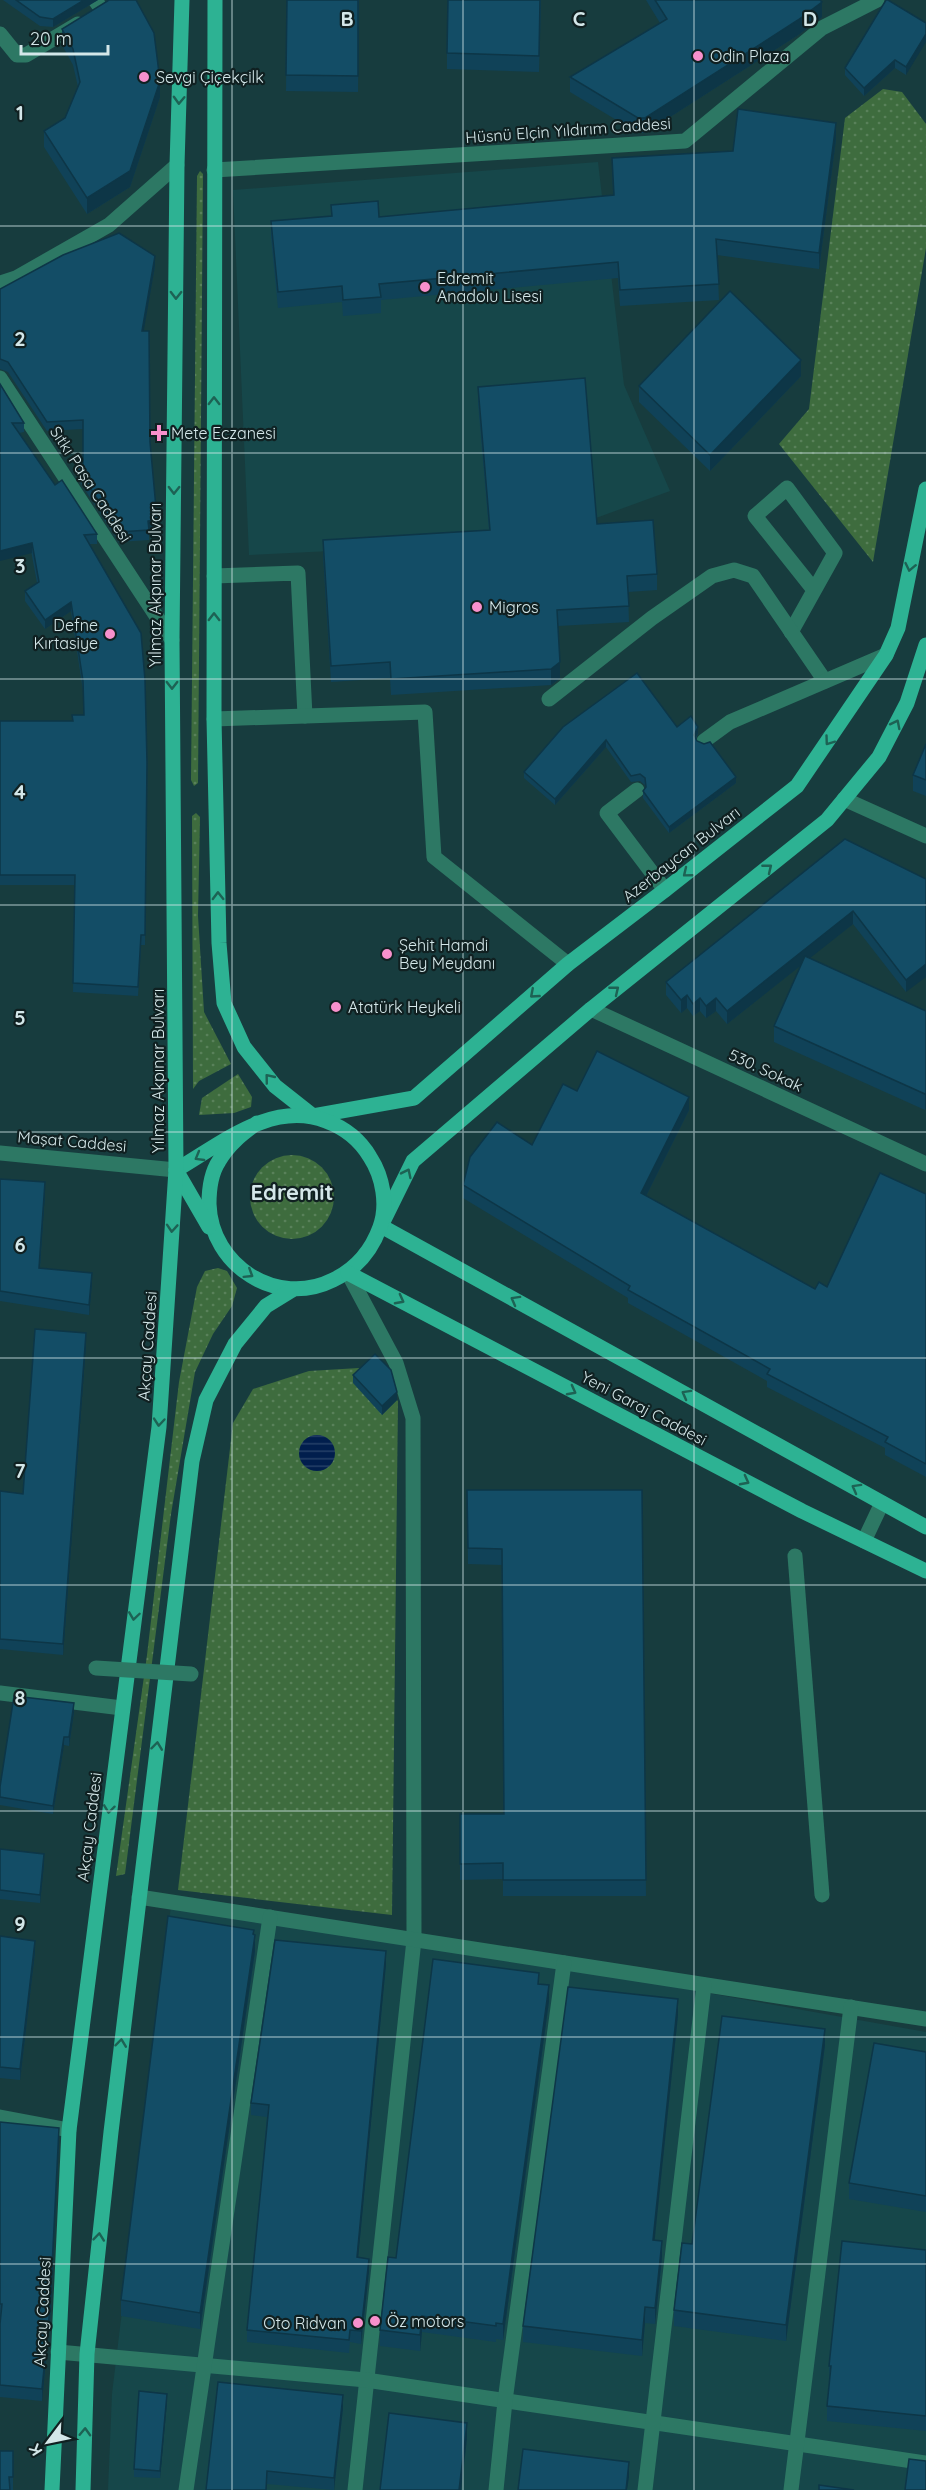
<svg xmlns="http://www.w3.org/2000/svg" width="926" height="2490" font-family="Quicksand,sans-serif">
	<defs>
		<pattern id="grass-dots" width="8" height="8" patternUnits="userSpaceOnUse" patternTransform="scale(1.5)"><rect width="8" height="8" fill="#3e6c3e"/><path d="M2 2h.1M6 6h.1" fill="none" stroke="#59815a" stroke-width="1.8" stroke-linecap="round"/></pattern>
		<pattern id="water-rules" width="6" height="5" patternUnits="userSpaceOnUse" patternTransform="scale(1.5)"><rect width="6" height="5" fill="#011e4d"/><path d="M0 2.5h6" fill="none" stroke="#253f67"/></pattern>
	</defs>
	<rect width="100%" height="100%" fill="#173c3e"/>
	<!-- built -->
	<g fill="#16474a">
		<polygon points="598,162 624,385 670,491 533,541 249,555 233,190"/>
		<polygon points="172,1897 926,2032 926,2490 108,2490 112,2394"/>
	</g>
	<!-- grass -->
	<g fill="url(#grass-dots)">
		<polygon points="883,89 902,92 926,124 926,248 873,562 779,444 809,409 845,118"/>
		<polygon points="200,171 203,174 198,783 194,786 191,780 197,176"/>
		<polygon points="196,813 200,817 198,916 204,1012 231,1064 199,1081 193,1089 192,816"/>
		<polygon points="238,1074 252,1097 251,1107 234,1113 199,1115 202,1098"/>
		<circle cx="292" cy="1197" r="42"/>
		<polygon points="218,1268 227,1271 237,1288 232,1306 213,1334 195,1372 171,1514 125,1874 116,1876 147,1655 179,1382 197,1287 205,1271"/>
		<polygon points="359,1368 398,1401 392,1915 178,1890 233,1423 253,1389 309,1371"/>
	</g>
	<!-- water -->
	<circle fill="url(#water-rules)" cx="317" cy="1453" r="18"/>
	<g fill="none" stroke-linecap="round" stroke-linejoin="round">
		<!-- minor -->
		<g stroke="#2d7864" stroke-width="15">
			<polyline points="95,0 102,10"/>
			<polyline points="0,34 17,55 26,55 78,24"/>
			<polyline points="214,170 685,141 822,28 877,0"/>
			<polyline points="0,283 16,278 109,225 177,165"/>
			<polyline points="0,378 172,640"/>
			<polyline points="214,576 298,573 305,716"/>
			<polyline points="791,632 835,553 787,488 755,516 814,590"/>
			<polyline points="549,699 652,618 712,576 734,570 753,576 825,681"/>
			<polyline points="214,719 425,712 434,857 568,964"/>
			<polyline points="704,741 730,722 886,655"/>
			<polyline points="637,790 607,813 665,890"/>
			<polyline points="844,799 926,836"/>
			<polyline points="591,1009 926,1164"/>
			<polyline points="0,1153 176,1170"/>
			<polyline points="348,1273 396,1363 413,1418 414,1940 355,2490"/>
			<polyline points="864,1541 882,1503"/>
			<polyline points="795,1556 822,1895"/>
			<polyline points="0,1693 122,1708"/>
			<polyline points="139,1897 926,2019"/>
			<polyline points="0,2117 69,2130"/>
			<polyline points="58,2352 366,2380 926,2463"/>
			<polyline points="186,2490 270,1917"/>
			<polyline points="496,2490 505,2401 564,1963"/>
			<polyline points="645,2490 704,1985"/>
			<polyline points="791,2490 851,2007"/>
		</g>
		<!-- major -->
		<g stroke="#2db293" stroke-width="15">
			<polyline points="215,0 214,719 219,943 224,1003 244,1047 275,1086 313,1116 414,1098 568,964 665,890 797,786 886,655 898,628 926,489"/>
			<polyline points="926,645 907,703 879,757 827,820 591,1009 413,1161 381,1226 926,1527"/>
			<path d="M 176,1170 C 221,1144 272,1100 326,1121 C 345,1128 360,1140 370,1157 C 383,1177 388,1205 380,1227 C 371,1252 356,1269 333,1280 C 277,1308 211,1266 209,1204 C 209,1190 211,1173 219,1161 C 229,1144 242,1134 257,1123"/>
			<polyline points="176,1170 209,1227"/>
			<polyline points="348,1273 802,1511 926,1571"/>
			<polyline points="52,2490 69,2130 159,1427 176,1170 172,640 177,165 182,0"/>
			<polyline points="83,2490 87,2354 111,2132 192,1461 206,1400 235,1344 266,1306 292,1290"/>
		</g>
		<!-- minor-bridge -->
		<polyline stroke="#2d7864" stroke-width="15" points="96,1668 191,1674"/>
	</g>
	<!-- wall -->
	<g fill="#104258">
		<polygon points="3,0 98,0 53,27 40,26"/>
		<polygon points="287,0 359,0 358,92 286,91"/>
		<polygon points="541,0 539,72 447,69 447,53"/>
		<polygon points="646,0 820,0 822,17 798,35 645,133 638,133 570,92 570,77 660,23"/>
		<polygon points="926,23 906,75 895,68 864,96 845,75 845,68"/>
		<polygon points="62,29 160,97 130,187 87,214 44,147 44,131 65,118 78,87 73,65 62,45"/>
		<polygon points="836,139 819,269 717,255 719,300 620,306 618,278 381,300 381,313 343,316 342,302 278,308 271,237 271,221 331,216 331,205 379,217 613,195 612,158 733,151"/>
		<polygon points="155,266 143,331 150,442 157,529 149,531 149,540 119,542 78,479 78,469 83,465 83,429 47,431 8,372 0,369 0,289"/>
		<polygon points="801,376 710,471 639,402 639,386"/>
		<polygon points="0,384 24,423 24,432 19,433 55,485 97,534 97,544 90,544 147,773 145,945 141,945 138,996 73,992 75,885 0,885 0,721 73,721 84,715 83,691 71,611 45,629 25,601 25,591 37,583"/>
		<polygon points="478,387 597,524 657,574 657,590 628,592 629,622 558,626 560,678 551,685 391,695 390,678 331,682 323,556 323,540 489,530 478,403"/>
		<polygon points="563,727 698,733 696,739 697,741 736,783 669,833 643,798 643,791 645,788 645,785 640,781 631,782 606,747 555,805 524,778 524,772"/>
		<polygon points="926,744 926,796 913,791 913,775"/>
		<polygon points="926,879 906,992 853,924 809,958 926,1011 925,1110 774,1042 774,1026 801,965 727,1024 716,1011 706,1018 700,1011 693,1016 687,1008 681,1013 666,995 666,982"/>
		<polygon points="577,1091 689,1110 646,1196 815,1289 827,1287 926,1194 926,1477 885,1455 885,1448 767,1387 767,1381 628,1303 628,1298 463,1198 463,1185 532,1145"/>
		<polygon points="0,1179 45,1192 40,1268 92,1283 89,1315 0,1301"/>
		<polygon points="86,1343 63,1655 0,1649 0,1491 23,1494"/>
		<polygon points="353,1375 397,1400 382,1415 353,1383"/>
		<polygon points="467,1490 642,1490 646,1896 503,1896 503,1879 460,1880 460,1814 504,1814 502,1565 468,1564"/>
		<polygon points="74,1712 69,1746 64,1745 53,1814 0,1805 0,1787"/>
		<polygon points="0,1849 44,1863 40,1903 0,1899"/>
		<polygon points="254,1934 255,1951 200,2329 121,2316 121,2300"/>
		<polygon points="0,1936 35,1952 20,2080 0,2078"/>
		<polygon points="386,1964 358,2258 369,2271 361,2344 350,2342 349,2353 247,2342 247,2330 267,2117 251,2115 251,2103"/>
		<polygon points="539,1984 549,2001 503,2340 496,2339 496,2342 422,2332 420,2351 380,2346 380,2330 396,2258"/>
		<polygon points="678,2015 654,2240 662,2257 655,2324 645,2323 642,2356 523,2342 523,2326"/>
		<polygon points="825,2045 786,2341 674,2326 674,2310 692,2244"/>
		<polygon points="926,2052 926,2212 849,2199 849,2183"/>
		<polygon points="0,2122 59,2139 50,2319 42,2401 0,2397"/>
		<polygon points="926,2250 926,2431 827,2421 827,2406 830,2381 829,2366"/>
		<polygon points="167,2401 160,2478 134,2477 134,2469"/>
		<polygon points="343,2408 334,2490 267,2484 206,2490"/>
		<polygon points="13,2451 13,2490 0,2490"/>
	</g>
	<!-- shaded-wall -->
	<g fill="#0d3647">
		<polygon points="84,0 98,0 53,27 53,19"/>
		<polygon points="822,2 822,17 798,35 645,133 645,118"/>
		<polygon points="926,34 926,42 906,75 906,67"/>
		<polygon points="895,60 895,68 864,96 864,88"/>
		<polygon points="160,81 160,97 130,187 87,214 87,198"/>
		<polygon points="836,123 836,139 819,269 819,253"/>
		<polygon points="155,256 155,266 142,341 142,331"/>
		<polygon points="801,360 801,376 710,471 710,455"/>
		<polygon points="157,519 157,529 149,531 148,521"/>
		<polygon points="32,543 32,553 0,561 0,551"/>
		<polygon points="71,602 71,611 45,629 45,620"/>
		<polygon points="560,662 560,678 551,685 551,669"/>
		<polygon points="698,727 698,733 694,741 694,735"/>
		<polygon points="606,740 606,747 555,805 555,799"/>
		<polygon points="736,777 736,783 669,833 669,827"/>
		<polygon points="853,911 853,924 727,1024 727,1011"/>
		<polygon points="926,964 926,977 906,992 906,980"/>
		<polygon points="687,995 687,1008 681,1013 681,1000"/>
		<polygon points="700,998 700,1011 693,1016 693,1004"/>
		<polygon points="716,998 716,1011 706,1018 706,1006"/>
		<polygon points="926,1093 926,1108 925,1110 925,1094"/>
		<polygon points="689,1097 689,1110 641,1206 641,1193"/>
		<polygon points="45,1182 45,1192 39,1278 39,1268"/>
		<polygon points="92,1273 92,1283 89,1315 89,1305"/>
		<polygon points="86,1333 86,1343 63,1655 63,1644"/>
		<polygon points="397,1392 397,1400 382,1415 382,1406"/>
		<polygon points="74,1703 74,1712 69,1746 69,1737"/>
		<polygon points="64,1737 64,1745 53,1814 53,1806"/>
		<polygon points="44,1854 44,1863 40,1903 40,1895"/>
		<polygon points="254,1930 254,1943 255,1935 255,1951 200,2329 200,2313"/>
		<polygon points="35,1941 35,1952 20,2080 20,2069"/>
		<polygon points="386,1951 386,1964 357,2270 357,2257"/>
		<polygon points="549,1985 549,2001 503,2340 503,2324"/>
		<polygon points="678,1999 678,2015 653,2256 653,2240"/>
		<polygon points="825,2029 825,2045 786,2341 786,2325"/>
		<polygon points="59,2128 50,2319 42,2401 42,2389"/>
		<polygon points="662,2241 662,2257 655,2324 655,2308"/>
		<polygon points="369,2259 369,2271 361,2344 361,2331"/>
		<polygon points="645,2307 645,2323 642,2356 642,2340"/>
		<polygon points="422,2316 422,2332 420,2351 420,2335"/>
		<polygon points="167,2394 167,2401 160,2478 160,2471"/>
		<polygon points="343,2395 343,2408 334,2490 334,2478"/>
		<polygon points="467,2423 467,2439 461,2490 459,2490"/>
		<polygon points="629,2462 629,2477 627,2490 626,2490"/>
	</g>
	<!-- building -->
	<g fill="#134d66" stroke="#0d3647" stroke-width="1.5">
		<polygon points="16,0 84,0 53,19 40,17"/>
		<polygon points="109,0 136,0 154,33 160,81 130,171 87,198 44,131 65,118 80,82 73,49 62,29"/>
		<polygon points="287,0 358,0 358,76 286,75"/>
		<polygon points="448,0 540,0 539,56 447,53"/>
		<polygon points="655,0 820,0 822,2 798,20 645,118 638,118 570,77 667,19"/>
		<polygon points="886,0 888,0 926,23 926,34 906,67 895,60 864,88 845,68"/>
		<polygon points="738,109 836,123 819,253 716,239 719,284 620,290 618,262 379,284 381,297 343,300 342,286 278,292 271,221 332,216 331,205 378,201 379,217 614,195 612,158 733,151"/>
		<polygon points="119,233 155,256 142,331 149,331 150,442 157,519 148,521 149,530 119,532 78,469 83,465 83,420 47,422 8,362 0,359 0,289 63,255"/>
		<polygon points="730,291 801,360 710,455 639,386"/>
		<polygon points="585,378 597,524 653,520 657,574 627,576 629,606 557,610 560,662 551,669 391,679 390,662 331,666 323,540 490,530 478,387"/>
		<polygon points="0,384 24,423 12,423 55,485 62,480 97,534 84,535 141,633 145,680 147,763 145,935 141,935 138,987 73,983 75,875 0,875 0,721 73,721 72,715 84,715 83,681 71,602 45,620 25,591 39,582 32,543 0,551"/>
		<polygon points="637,673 677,727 691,716 698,727 694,735 697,741 704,744 710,742 736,777 669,827 643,791 646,787 645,778 640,774 631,776 606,740 555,799 524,772 563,727"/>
		<polygon points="926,744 926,780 913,775"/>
		<polygon points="845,839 926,879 926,964 906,980 853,911 727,1011 716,998 706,1006 700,998 693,1004 687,995 681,1000 666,982"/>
		<polygon points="805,956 926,1011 926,1093 925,1094 774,1026"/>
		<polygon points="597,1051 689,1097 641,1193 815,1289 819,1282 827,1287 880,1173 926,1194 926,1464 885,1442 888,1437 767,1374 770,1369 628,1290 630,1286 463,1185 470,1157 497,1122 532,1145 563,1084 577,1091"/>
		<polygon points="0,1179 45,1182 39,1268 92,1273 89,1305 0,1291"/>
		<polygon points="35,1329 86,1333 63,1644 0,1639 0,1491 23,1494"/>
		<polygon points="375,1354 391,1370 397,1392 382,1406 353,1375"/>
		<polygon points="467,1490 642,1490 646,1880 503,1880 503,1863 460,1864 460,1814 504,1814 502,1549 468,1548"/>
		<polygon points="14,1696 74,1703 69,1737 64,1737 53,1806 0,1797 0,1787"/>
		<polygon points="0,1849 44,1854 40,1895 0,1890"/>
		<polygon points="168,1916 254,1930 253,1934 255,1935 200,2313 121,2300"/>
		<polygon points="0,1936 35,1941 20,2069 0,2067"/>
		<polygon points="275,1940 386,1951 357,2257 369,2259 361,2331 350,2330 349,2340 247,2330 269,2105 251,2103"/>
		<polygon points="433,1959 539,1973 538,1984 549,1985 503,2324 496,2323 496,2326 422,2316 420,2335 380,2330 388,2257 396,2258"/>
		<polygon points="568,1987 678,1999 653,2240 662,2241 655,2308 645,2307 642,2340 523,2326"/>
		<polygon points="722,2016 825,2029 786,2325 674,2310 682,2243 692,2244"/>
		<polygon points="874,2043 926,2052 926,2196 849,2183"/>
		<polygon points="0,2122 59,2128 50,2307 42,2389 0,2385 0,2324 2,2304 0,2304"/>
		<polygon points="842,2241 926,2250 926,2416 827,2406 831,2366 829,2366"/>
		<polygon points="218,2382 343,2395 334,2478 267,2471 266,2490 206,2490"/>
		<polygon points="139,2391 167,2394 160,2471 134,2469"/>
		<polygon points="389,2413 467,2423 459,2490 380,2490"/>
		<polygon points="523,2449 629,2462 626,2490 518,2490"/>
		<polygon points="0,2451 13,2451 13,2477 9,2477 10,2490 0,2490"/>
		<polygon points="909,2459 926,2461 926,2490 905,2490"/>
		<polygon points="819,2485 854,2490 819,2490"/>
	</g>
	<!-- one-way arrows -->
	<defs><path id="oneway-chevron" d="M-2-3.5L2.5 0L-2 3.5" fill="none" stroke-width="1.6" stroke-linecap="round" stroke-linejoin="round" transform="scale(1.5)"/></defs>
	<g stroke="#1d6254">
		<use href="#oneway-chevron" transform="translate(179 100) rotate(92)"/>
		<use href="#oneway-chevron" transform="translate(176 295) rotate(91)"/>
		<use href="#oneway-chevron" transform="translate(214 401) rotate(-90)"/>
		<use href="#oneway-chevron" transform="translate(174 490) rotate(91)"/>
		<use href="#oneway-chevron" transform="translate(910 567) rotate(102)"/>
		<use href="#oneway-chevron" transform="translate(214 617) rotate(-90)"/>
		<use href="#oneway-chevron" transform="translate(172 685) rotate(90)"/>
		<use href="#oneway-chevron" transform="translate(896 724) rotate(-63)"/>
		<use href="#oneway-chevron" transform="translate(829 741) rotate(126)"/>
		<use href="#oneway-chevron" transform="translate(768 868) rotate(-39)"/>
		<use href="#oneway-chevron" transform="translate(687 873) rotate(141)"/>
		<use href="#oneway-chevron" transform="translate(218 896) rotate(-91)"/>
		<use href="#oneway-chevron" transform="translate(615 990) rotate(-39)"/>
		<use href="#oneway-chevron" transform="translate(534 994) rotate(139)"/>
		<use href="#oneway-chevron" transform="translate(269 1078) rotate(-129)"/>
		<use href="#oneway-chevron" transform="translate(199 1157) rotate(150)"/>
		<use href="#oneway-chevron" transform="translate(407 1173) rotate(-64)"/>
		<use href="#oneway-chevron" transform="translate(172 1228) rotate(94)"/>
		<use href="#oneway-chevron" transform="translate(249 1274) rotate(32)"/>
		<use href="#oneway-chevron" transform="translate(400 1300) rotate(28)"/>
		<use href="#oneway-chevron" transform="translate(515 1300) rotate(-151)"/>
		<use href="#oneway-chevron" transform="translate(572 1391) rotate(28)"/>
		<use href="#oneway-chevron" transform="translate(686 1394) rotate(-151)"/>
		<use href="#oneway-chevron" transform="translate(159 1422) rotate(95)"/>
		<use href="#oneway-chevron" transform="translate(745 1481) rotate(28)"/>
		<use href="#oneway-chevron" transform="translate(856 1488) rotate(-151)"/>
		<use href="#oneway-chevron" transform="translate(134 1616) rotate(98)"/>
		<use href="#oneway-chevron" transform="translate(157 1746) rotate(-83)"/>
		<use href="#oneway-chevron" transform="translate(109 1809) rotate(97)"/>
		<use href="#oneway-chevron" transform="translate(121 2043) rotate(-83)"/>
		<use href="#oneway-chevron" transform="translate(99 2237) rotate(-84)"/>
		<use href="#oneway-chevron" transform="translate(85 2432) rotate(-88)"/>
	</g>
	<!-- grid -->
	<path fill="none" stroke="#d4e7e9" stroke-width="1.5" stroke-opacity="0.55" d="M 232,0 L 232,2490M 463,0 L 463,2490M 694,0 L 694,2490M 0,226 L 926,226M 0,453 L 926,453M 0,679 L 926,679M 0,905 L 926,905M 0,1132 L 926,1132M 0,1358 L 926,1358M 0,1585 L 926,1585M 0,1811 L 926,1811M 0,2037 L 926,2037M 0,2264 L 926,2264"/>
	<!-- markers -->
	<g fill="#f890cc" stroke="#102021" stroke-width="2">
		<circle cx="698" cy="56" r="6"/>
		<circle cx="144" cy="77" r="6"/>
		<circle cx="425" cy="287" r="6"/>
		<path d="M156 424h6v6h6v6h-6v6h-6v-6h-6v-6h6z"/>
		<circle cx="477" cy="607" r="6"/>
		<circle cx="110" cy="634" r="6"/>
		<circle cx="387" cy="954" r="6"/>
		<circle cx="336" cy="1007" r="6"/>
		<circle cx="375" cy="2321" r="6"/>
		<circle cx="358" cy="2323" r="6"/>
	</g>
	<g text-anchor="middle" stroke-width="4.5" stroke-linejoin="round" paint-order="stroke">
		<!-- poi labels -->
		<g font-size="16" fill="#d4e7e9" stroke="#102021" text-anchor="start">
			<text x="710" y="62">Odin Plaza</text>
			<text x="156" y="83">Sevgi Çiçekçilk</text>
			<text x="437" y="284">Edremit<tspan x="437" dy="18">Anadolu Lisesi</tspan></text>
			<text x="171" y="439">Mete Eczanesi</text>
			<text x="489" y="613">Migros</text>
			<text x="98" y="631" text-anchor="end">Defne<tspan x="98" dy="18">Kırtasiye</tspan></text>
			<text x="399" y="951">Şehit Hamdi<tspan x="399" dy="18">Bey Meydanı</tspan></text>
			<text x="348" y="1013">Atatürk Heykeli</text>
			<text x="387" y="2327">Öz motors</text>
			<text x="346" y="2329" text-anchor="end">Oto Ridvan</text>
		</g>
		<!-- street labels -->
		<g font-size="16" fill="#d4e7e9" stroke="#102021">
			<text transform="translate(568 130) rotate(-4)" y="6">Hüsnü Elçin Yıldırım Caddesi</text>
			<text transform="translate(91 484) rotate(57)" y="6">Sıtkı Paşa Caddesi</text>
			<text transform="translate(155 585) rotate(-90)" y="6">Yılmaz Akpınar Bulvarı</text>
			<text transform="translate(681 854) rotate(-38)" y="6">Azerbaycan Bulvarı</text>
			<text transform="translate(766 1070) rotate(25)" y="6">530. Sokak</text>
			<text transform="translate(158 1071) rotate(-90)" y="6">Yılmaz Akpınar Bulvarı</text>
			<text transform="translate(72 1141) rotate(5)" y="6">Maşat Caddesi</text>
			<text transform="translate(147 1346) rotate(-86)" y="6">Akçay Caddesi</text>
			<text transform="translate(644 1408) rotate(28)" y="6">Yeni Garaj Caddesi</text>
			<text transform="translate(89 1827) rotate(-83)" y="6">Akçay Caddesi</text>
			<text transform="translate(42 2312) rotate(-87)" y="6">Akçay Caddesi</text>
		</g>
		<!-- district labels -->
		<g font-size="22" font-weight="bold" fill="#d4e7e9" stroke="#102021">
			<text x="292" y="1200">Edremit</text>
		</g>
	</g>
	<g font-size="20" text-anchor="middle" font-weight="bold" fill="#d4e7e9" stroke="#102021" stroke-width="4.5" stroke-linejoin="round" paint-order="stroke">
		<text x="347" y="26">B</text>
		<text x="579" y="26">C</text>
		<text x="810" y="26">D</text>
		<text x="20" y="120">1</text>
		<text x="20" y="346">2</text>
		<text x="20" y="573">3</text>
		<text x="20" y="799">4</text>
		<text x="20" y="1025">5</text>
		<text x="20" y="1252">6</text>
		<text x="20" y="1478">7</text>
		<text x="20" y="1705">8</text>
		<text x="20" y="1931">9</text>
	</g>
	<!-- north arrow -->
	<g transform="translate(48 2442) rotate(238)" stroke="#102021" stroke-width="4.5" paint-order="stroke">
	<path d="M0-4.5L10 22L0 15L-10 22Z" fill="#d4e7e9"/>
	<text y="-9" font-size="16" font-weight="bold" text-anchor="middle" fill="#d4e7e9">K</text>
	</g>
	<!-- scale -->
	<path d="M21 45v9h87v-9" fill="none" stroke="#d4e7e9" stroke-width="3"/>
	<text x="30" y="45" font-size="18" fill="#d4e7e9" stroke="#102021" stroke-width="4.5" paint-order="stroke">20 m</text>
</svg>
